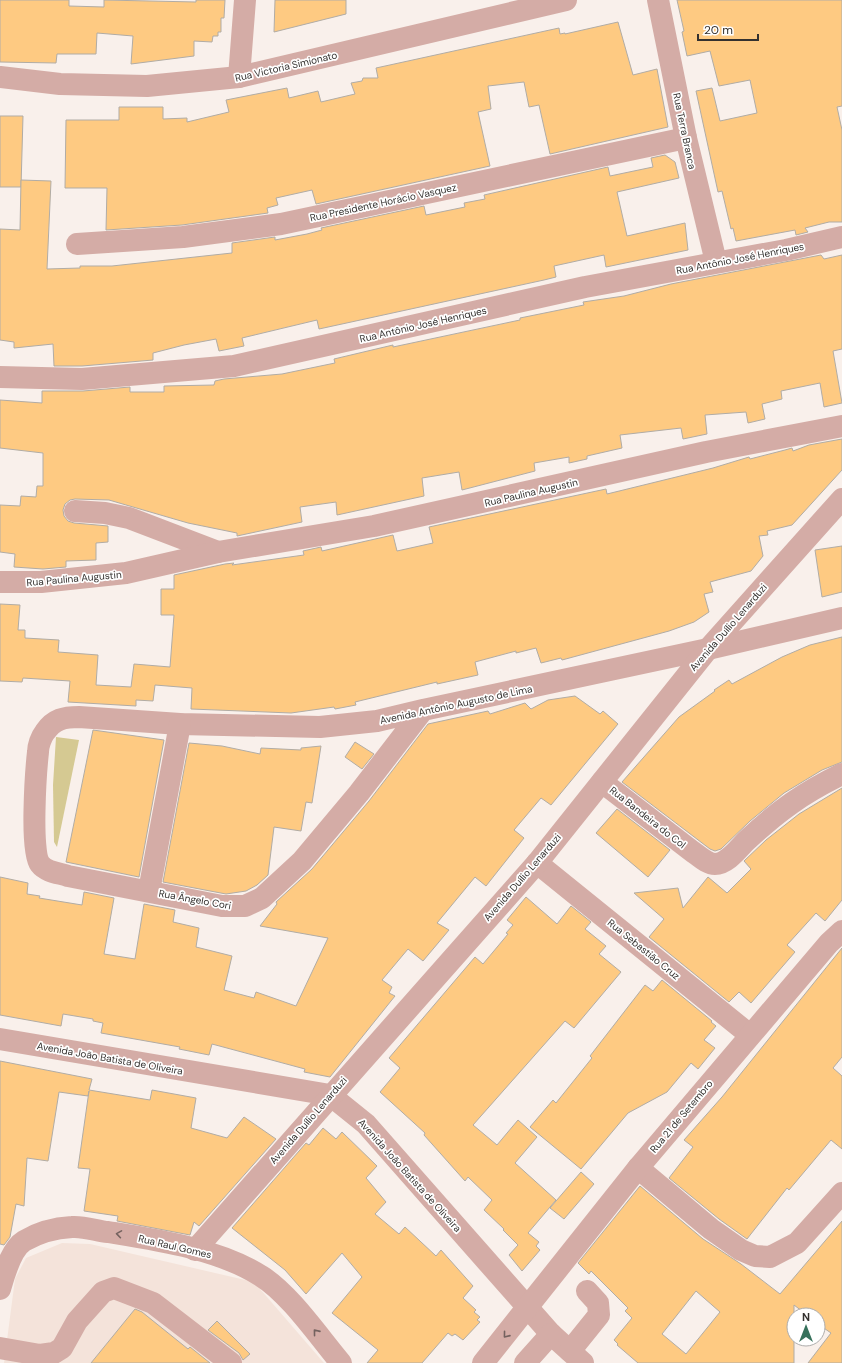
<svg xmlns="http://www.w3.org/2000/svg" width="842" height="1363" font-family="'DM Sans',sans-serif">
	<rect width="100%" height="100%" fill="#f9f0eb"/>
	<!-- built -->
	<polygon fill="#f4e3da" points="62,1243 90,1244 254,1282 324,1363 4,1363 15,1279 26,1258"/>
	<!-- green -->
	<polygon fill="#d5c992" points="56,737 79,740 57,847 54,842 53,785"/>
	<!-- building -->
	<g fill="#feca82" stroke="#b1aca5" fill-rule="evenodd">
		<polygon points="0,0 69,0 69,6 104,7 104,0 196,2 196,0 225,0 224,18 221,18 221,32 218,32 218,36 213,36 212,42 194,41 194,56 131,64 133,36 97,33 96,54 57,54 56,63 0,62"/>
		<polygon points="275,0 346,0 346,14 274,32"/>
		<polygon points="677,0 842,0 842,106 837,107 842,130 842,222 829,222 805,228 808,232 796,235 795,230 736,241 733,228 731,229 722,191 718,192 696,91 712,88 720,121 757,113 750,80 719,86 710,51 687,56 682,32 684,31"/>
		<polygon points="618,22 633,75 657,69 668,127 550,154 539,105 529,107 524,82 488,86 491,109 478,112 490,166 316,204 312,190 276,198 278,205 267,208 268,213 182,225 106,230 107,188 65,188 66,120 119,120 119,107 163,107 163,119 187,118 187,122 229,112 226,100 287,88 289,98 318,91 321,102 355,94 351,83 362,81 363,78 378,78 376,68 559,28 560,34 565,33 565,34"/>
		<polygon points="0,116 23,116 21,187 0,187"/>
		<polygon points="665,155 675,162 679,178 617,192 627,236 685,223 688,250 606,267 604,255 554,266 556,277 544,280 319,329 317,320 242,338 244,346 219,351 216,339 184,345 153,353 153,360 82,366 54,366 53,344 14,348 14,342 0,340 0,229 20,230 21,180 51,181 47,269 80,268 80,266 112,266 232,253 232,243 275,237 275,240 307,234 322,230 321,228 424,206 426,215 465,207 464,203 485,199 484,195 608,167 610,176 653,167 651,158"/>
		<polygon points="821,255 824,259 842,255 842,349 833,351 842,403 824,407 820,383 781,391 782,399 762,404 765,419 748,423 746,412 705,415 707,434 683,439 681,428 620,435 622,448 587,456 587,459 569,463 569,457 534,463 535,471 462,490 459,472 422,478 424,496 337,515 336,502 300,507 302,522 237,536 237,533 188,523 109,500 75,499 70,500 65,504 63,510 64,516 68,521 74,523 108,526 108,542 96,543 96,560 66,561 66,567 43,569 14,567 15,554 0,552 0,505 20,506 21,496 36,497 37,486 43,486 43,453 0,448 0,400 42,403 42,391 83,391 130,387 130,392 164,392 164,386 214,385 215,381 224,379 282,374 335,363 334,359 393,345 393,347 520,320 520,318 584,305 583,302 624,296 671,284"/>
		<polygon points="842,439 842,470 792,525 767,531 768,535 759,536 763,556 751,571 710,582 713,592 704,594 709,612 694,622 669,631 562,660 561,658 541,663 536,648 516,653 516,651 475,662 478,675 437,684 437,682 355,702 356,705 335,709 334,707 291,713 191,709 192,688 155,685 153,701 136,700 136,706 68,702 70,681 23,678 22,682 0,681 0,604 20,605 18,630 25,630 25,638 59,640 58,652 98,655 96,685 131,687 134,664 170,667 174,615 161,615 161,589 174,589 174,575 225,564 234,563 232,565 304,555 303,551 321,547 322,551 393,535 397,551 433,543 429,527 606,489 607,494 713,468 749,457 750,459 785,450 792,448 793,451 809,445"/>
		<polygon points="842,546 842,592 822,597 815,550"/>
		<polygon points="842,637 842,762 822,770 784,793 750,821 721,849 715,851 710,849 622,782 679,717 715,691 714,690 729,680 732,684 782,657 810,645"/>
		<polygon points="575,696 600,714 603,711 618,724 551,805 541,798 514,830 524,838 486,886 475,877 437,923 449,930 423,961 408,949 382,980 392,987 389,993 395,996 330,1077 304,1072 305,1069 212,1044 209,1055 179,1049 180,1047 101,1033 103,1023 93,1021 93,1019 63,1014 61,1026 0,1015 0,877 28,883 27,894 40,896 39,898 82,905 84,892 114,898 104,954 135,959 144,904 175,910 173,922 199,928 196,947 232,956 224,990 254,998 256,992 296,1006 328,938 260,926 277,904 276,902 312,869 369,801 428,724 488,711 490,714 525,703 531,709 548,700"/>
		<polygon points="93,730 164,740 139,877 66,862"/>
		<polygon points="355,742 374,754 362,769 345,757"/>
		<polygon points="189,743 222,746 260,754 261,748 301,750 301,748 321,746 312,803 306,802 301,831 274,827 268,875 257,885 246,891 226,894 163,882"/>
		<polygon points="842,788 842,900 825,921 816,913 787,945 795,952 751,1003 739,992 729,1002 649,937 664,919 634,893 678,888 683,908 708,877 727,893 751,869 744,861 766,840 799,814"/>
		<polygon points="617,809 670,850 648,877 596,833"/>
		<polygon points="526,897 557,924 571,906 591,922 585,929 606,946 599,954 621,972 574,1028 565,1021 473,1125 497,1145 518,1120 537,1137 515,1163 556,1200 528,1233 539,1242 536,1246 540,1250 522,1271 509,1255 518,1245 503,1230 504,1229 484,1210 492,1200 468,1177 465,1181 424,1135 425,1133 380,1092 400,1068 389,1058 475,957 483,964 508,934 506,933 513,925 507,920"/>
		<polygon points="842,948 842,1057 833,1068 842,1076 842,1149 831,1140 789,1190 787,1188 747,1239 719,1219 669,1178 693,1147 684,1140 722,1097"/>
		<polygon points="662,980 712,1021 711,1022 716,1026 704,1040 715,1048 698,1069 691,1063 667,1092 628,1113 581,1169 530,1127 553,1100 556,1103 592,1058 590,1056 645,985 653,991"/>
		<polygon points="0,1061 92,1079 89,1090 150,1100 152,1090 196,1098 191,1128 227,1138 244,1117 276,1139 199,1226 194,1222 190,1235 117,1221 118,1216 84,1211 90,1169 78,1168 89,1091 88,1096 59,1092 48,1161 27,1158 24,1206 16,1204 10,1237 4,1245 0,1244"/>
		<polygon points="323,1128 336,1139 342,1132 377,1166 366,1178 386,1202 375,1214 399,1234 405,1227 436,1256 441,1250 473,1286 463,1298 476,1310 474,1312 480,1317 477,1320 480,1322 463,1340 455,1334 452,1336 448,1333 422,1363 367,1363 378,1350 332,1313 362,1277 342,1253 306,1294 285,1270 232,1228 306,1143 309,1145"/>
		<polygon points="581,1172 594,1184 564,1219 550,1208"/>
		<path d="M 640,1186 L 703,1239 L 741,1264 L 780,1294 L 842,1221 L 842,1363 L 808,1363 L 831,1333 L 818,1324 L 818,1315 L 807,1315 L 794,1305 L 794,1363 L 638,1363 L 617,1345 L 618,1344 L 614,1340 L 632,1318 L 625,1311 L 628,1308 L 591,1271 L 589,1274 L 578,1263 ZM 696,1291 L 720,1312 L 686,1354 L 662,1334 Z"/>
		<polygon points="135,1309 142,1312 188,1349 190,1347 210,1363 91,1363"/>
		<polygon points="217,1321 250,1354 243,1360 239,1353 208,1330"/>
	</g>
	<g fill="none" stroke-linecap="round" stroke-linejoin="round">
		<!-- minor -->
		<g stroke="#d4aca6" stroke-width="22">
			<polyline points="658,0 686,138 716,262"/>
			<polyline points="0,77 60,84 147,86 239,77 566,0"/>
			<polyline points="239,77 245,0"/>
			<polyline points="77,244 183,237 281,224 686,138"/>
			<polyline points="0,377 82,379 234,366 585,287 786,250 842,237"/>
			<polyline points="75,511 105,513 129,518 218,552"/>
			<polyline points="0,582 41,582 126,573 218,552 374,526 706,452 842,426"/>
			<path d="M 423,710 L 359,793 L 302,861 L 262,898 L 245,906 L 222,906 L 68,876 C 59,873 46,872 40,864 C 30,852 36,770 38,752 C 38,746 41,737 45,732 C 54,719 64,717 79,717 L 180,724 L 320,727 L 377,721 L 423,710 L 708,649 L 842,618"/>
			<path d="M 602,782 L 693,852 C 699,856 707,864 715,864 C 727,864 738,849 746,841 C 778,811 803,793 842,774"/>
			<polyline points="537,863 750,1035"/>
			<polyline points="149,891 180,724"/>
			<polyline points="0,1039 330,1095 366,1124 551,1334 583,1363"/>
			<polyline points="638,1168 711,1229 741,1250 755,1256 770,1257 797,1243 842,1193"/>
			<polyline points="195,1250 537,863 708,649 842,499"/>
			<path d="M 0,1289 C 4,1275 11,1249 24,1241 C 39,1232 54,1228 72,1227 C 84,1226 97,1231 108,1232 C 157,1240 219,1249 261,1276 C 289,1293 319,1337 341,1363"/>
			<polyline points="0,1348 40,1355 54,1353 62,1348 77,1321 103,1292 114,1288 153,1303 231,1363"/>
			<polyline points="570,1351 599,1315 598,1303 587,1291"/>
			<polyline points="483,1363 638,1168 829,943 842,931"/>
			<polyline points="525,1363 551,1334"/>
		</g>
	</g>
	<!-- one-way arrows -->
	<defs><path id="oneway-chevron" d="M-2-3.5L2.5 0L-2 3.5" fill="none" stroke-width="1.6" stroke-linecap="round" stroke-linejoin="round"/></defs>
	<g stroke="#74625f">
		<use href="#oneway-chevron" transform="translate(119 1234) rotate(-171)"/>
		<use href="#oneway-chevron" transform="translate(316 1332) rotate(-129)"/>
		<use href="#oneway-chevron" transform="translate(506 1335) rotate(129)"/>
	</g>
	<g text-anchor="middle" stroke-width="3.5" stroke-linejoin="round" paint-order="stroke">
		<!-- street labels -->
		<g font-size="10" fill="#34312f" stroke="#fff">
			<text transform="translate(286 66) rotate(-13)" y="4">Rua Victoria Simionato</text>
			<text transform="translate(685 131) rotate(78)" y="4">Rua Terra Branca</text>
			<text transform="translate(383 202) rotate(-12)" y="4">Rua Presidente Horácio Vasquez</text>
			<text transform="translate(740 258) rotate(-11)" y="4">Rua Antônio José Henriques</text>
			<text transform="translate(423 324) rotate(-13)" y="4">Rua Antônio José Henriques</text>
			<text transform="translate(531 492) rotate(-13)" y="4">Rua Paulina Augustin</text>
			<text transform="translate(74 578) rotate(-5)" y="4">Rua Paulina Augustin</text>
			<text transform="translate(728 627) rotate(-49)" y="4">Avenida Duílio Lenarduzi</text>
			<text transform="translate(456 704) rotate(-12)" y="4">Avenida Antônio Augusto de Lima</text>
			<text transform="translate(648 817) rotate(38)" y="4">Rua Bandeira do Col</text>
			<text transform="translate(522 877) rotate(-49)" y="4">Avenida Duílio Lenarduzi</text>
			<text transform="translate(195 899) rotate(10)" y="4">Rua Ângelo Cori</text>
			<text transform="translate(644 949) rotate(39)" y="4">Rua Sebastião Cruz</text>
			<text transform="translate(110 1058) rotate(10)" y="4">Avenida João Batista de Oliveira</text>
			<text transform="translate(681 1116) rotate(-50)" y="4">Rua 21 de Setembro</text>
			<text transform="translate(308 1120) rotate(-49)" y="4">Avenida Duílio Lenarduzi</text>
			<text transform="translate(410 1175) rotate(48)" y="4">Avenida João Batista de Oliveira</text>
			<text transform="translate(175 1246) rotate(13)" y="4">Rua Raul Gomes</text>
		</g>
	</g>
	<!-- north arrow -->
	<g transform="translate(806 1327)"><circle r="19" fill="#ffffff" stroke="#aeadac"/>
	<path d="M0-3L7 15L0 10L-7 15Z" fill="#36715b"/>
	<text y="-6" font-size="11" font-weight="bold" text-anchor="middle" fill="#34312f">N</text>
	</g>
	<!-- scale -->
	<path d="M698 34v6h60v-6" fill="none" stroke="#34312f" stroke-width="2"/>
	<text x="704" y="34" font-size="12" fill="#34312f" stroke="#ffffff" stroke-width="3" paint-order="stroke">20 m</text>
</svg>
